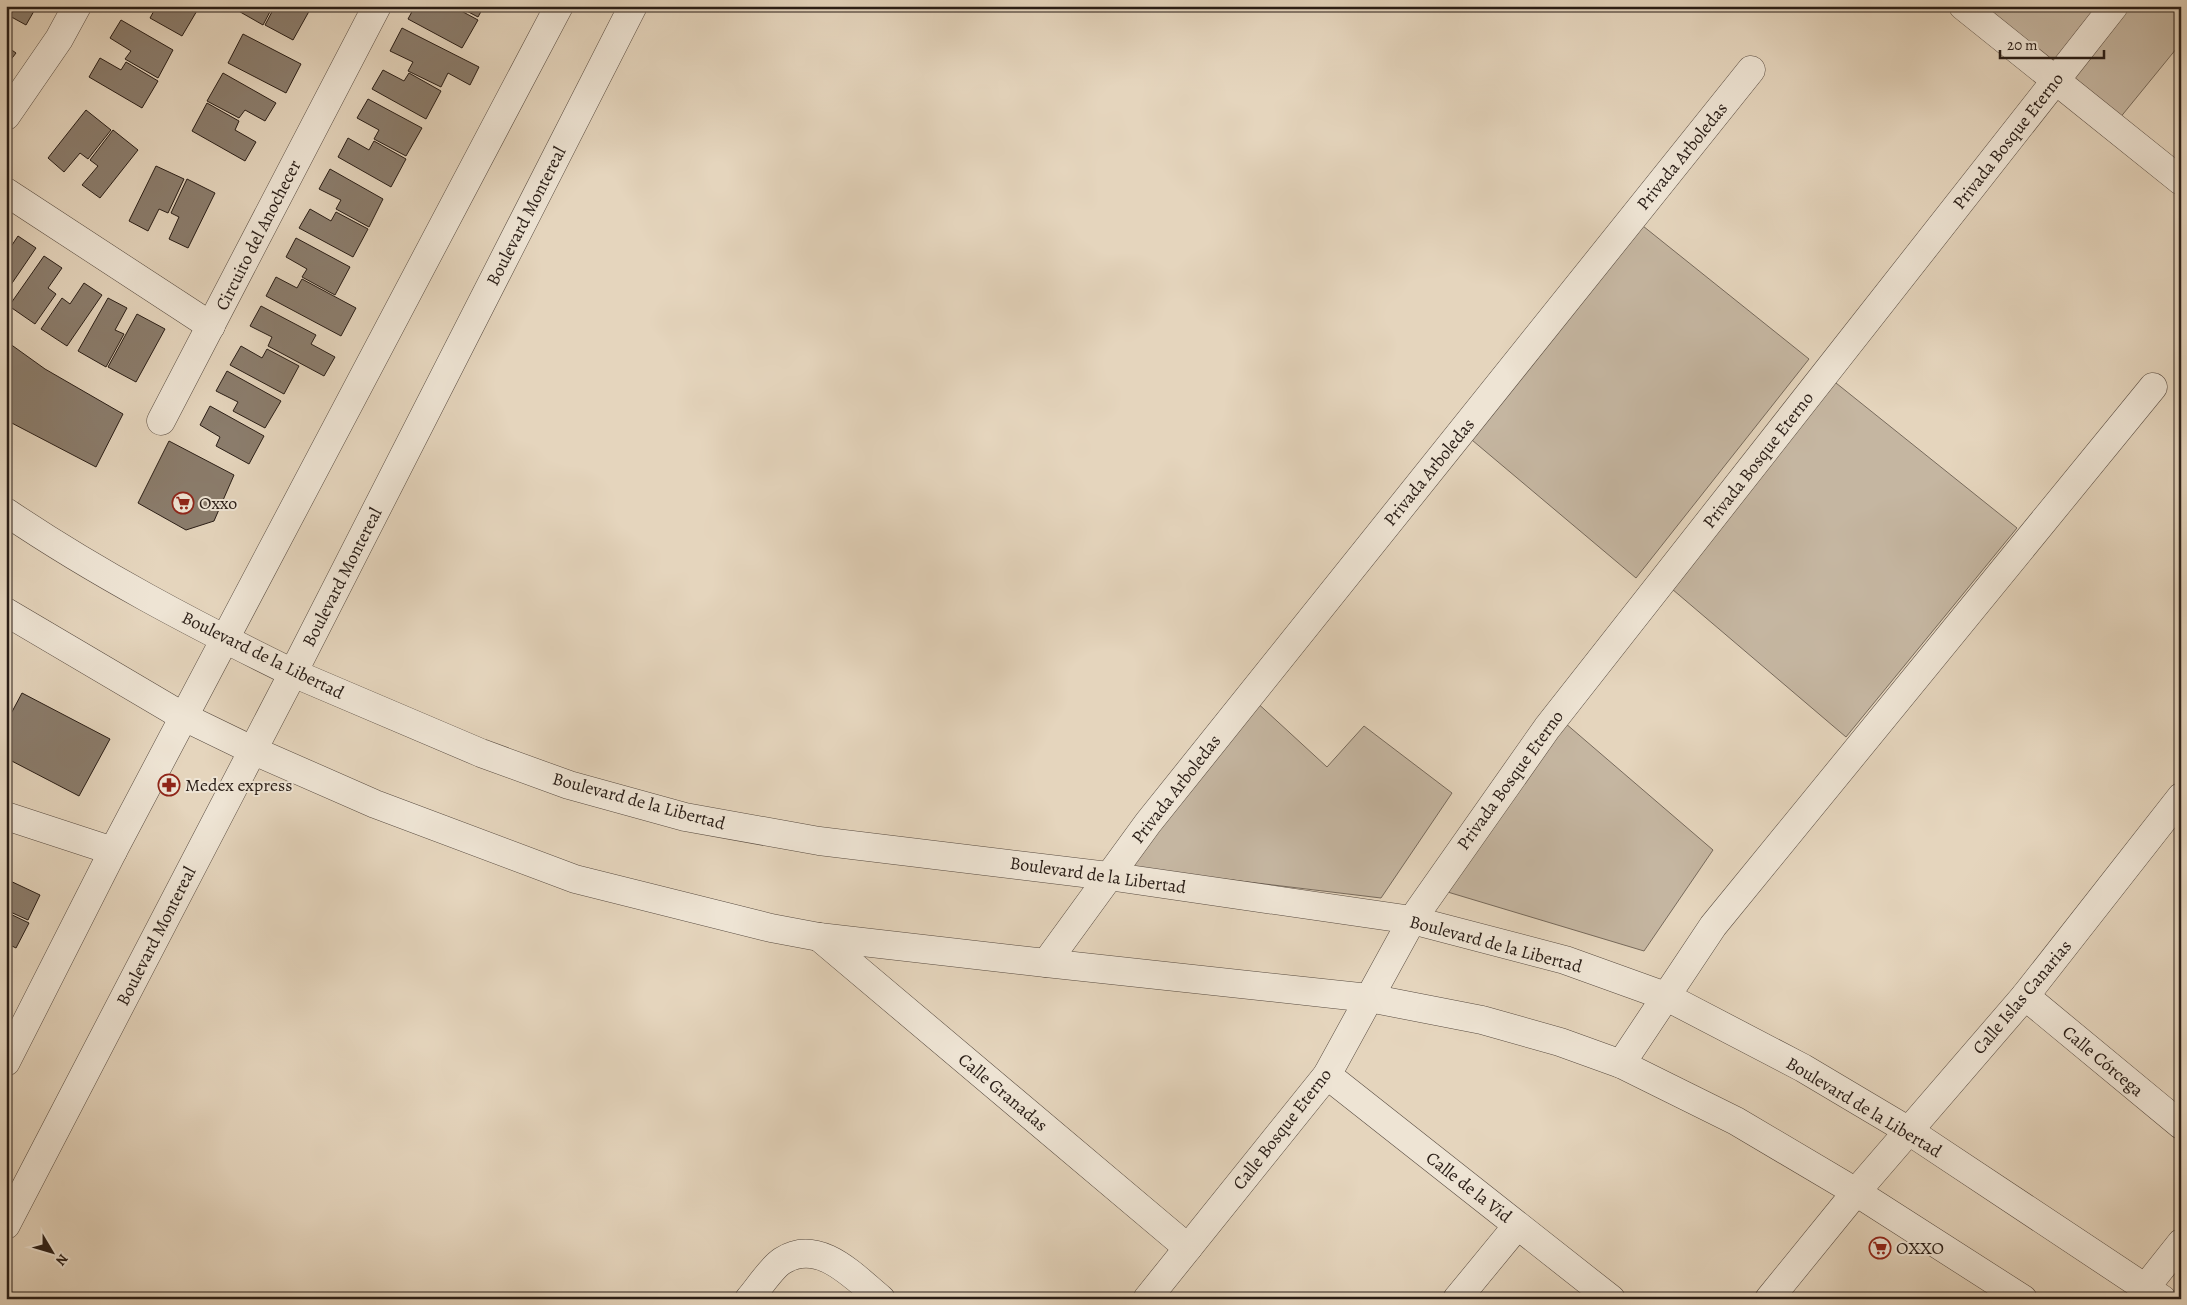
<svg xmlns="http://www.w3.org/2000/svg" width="2187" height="1305" font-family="Alegreya,serif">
	<rect width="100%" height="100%" fill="#e5d5bd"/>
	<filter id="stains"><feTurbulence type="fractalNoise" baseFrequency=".004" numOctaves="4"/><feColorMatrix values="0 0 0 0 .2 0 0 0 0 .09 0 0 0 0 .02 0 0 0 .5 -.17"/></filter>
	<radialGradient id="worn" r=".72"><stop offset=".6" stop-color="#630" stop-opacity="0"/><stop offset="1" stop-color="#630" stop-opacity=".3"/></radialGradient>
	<!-- green -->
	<g fill="#c5b6a1" stroke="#776a5c">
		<polygon points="1995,6 2181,6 2181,43 2119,119 1988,15"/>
		<polygon points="1638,222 1809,359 1636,578 1466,435"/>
		<polygon points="1831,379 2017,528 1846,737 1672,589"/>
		<polygon points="1253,699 1327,767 1364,726 1452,793 1381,898 1124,867"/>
		<polygon points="1565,723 1713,850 1644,951 1441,890"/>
	</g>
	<!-- building -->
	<g fill="#8b7d6d" stroke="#291d16">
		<polygon points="6,6 26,6 34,11 26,25 6,14"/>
		<polygon points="149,6 193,6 198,9 182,36 150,18 155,9"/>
		<polygon points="236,6 273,6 263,25 235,9"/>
		<polygon points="275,6 312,6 293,40 265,25"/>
		<polygon points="415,6 431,6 440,11 443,6 452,6 478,20 462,48 408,19"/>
		<polygon points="457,6 484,6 478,17"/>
		<polygon points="121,20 173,50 158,78 125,59 131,51 110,38"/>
		<polygon points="402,28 479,67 470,85 448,73 441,87 408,71 413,62 390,51"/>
		<polygon points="243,34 301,64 286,93 228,63"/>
		<polygon points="6,46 16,53 6,66"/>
		<polygon points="100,58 121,70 126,62 158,81 142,108 89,77"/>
		<polygon points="383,70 404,81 409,73 441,91 426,119 372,89"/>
		<polygon points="223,73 276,103 265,121 245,110 239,118 207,101"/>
		<polygon points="368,99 422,128 406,156 374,139 379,130 357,118"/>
		<polygon points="207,103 239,121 235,130 256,142 245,161 192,131"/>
		<polygon points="86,110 111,130 88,159 80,153 64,172 48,158"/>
		<polygon points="113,130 138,150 100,198 82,185 98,166 90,160"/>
		<polygon points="348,138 369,150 374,141 406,159 391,187 338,157"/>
		<polygon points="156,166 184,179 168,213 159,209 148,231 129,221"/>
		<polygon points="330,169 383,199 369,227 336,209 341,200 319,189"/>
		<polygon points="187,179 215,193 188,248 169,239 179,217 171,213"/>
		<polygon points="310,209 331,221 336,212 368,229 353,257 299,228"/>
		<polygon points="18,236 36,248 6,292 6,254"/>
		<polygon points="296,238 350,267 335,295 302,277 307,269 286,257"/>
		<polygon points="44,256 62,268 48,288 56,294 35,324 9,306"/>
		<polygon points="276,277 297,288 302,279 356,308 341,336 266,296"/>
		<polygon points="84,283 102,295 67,346 41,329 62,298 70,304"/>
		<polygon points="108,298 127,308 115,330 124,334 106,367 78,351"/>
		<polygon points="261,306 316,335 311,344 335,357 324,376 268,346 272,337 250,326"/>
		<polygon points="137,314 165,329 136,382 108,367"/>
		<polygon points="6,341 45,369 123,414 96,467 6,420"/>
		<polygon points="241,346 262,358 267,349 299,366 284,394 230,365"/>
		<polygon points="227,371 281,401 265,428 233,411 238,402 216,391"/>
		<polygon points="210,406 264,436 249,464 216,446 220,437 200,425"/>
		<polygon points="169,441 234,475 214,521 186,530 138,503"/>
		<polygon points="22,693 110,739 79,796 6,758 6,723"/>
		<polygon points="6,879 40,895 28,920 6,910"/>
		<polygon points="6,912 29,923 16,948 6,943"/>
	</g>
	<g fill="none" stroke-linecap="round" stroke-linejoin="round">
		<!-- minor casing -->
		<g stroke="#584b40" stroke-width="29">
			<g id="minor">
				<polyline points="1963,6 2181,181"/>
				<polyline points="6,116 59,39 77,6"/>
				<polyline points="6,192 211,326"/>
				<polyline points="161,421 377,6"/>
				<polyline points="293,673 481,753 569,785 685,817 819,841 1108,876 1412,920 1565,960 1665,996 1803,1068 1909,1131 2162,1299"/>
				<polyline points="252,750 375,804 575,879 771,928 819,937 1046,963 1369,998 1482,1020 1560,1042 1621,1064 1736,1121 1856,1192 2023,1299"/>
				<polyline points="6,816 113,851"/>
				<polyline points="819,937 1188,1248"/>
				<polyline points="1046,963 1148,823 1751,70"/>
				<polyline points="2025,996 2181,1125"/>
				<polyline points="1621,1064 1713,926 2153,387"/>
				<polyline points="1327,1075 1611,1299"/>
				<polyline points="2146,1287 2181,1243"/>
				<path d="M 749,1299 C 758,1289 771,1268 782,1261 C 819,1237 854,1277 881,1299"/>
				<polyline points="1147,1299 1327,1075 1412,920 1547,728 2114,6"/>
				<polyline points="1457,1299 1517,1226"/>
				<polyline points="1769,1299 1856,1192 2025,996 2181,797"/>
			</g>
		</g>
		<!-- tertiary casing -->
		<g stroke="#584b40" stroke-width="29">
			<g id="tertiary">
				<path d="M 6,512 C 96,573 195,625 293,673"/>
				<polyline points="6,612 184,717 252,750"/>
				<polyline points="6,1062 113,851 559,6"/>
				<polyline points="6,1225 293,673 633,6"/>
			</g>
		</g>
		<!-- minor -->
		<use href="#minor" stroke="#eee4d4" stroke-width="28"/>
		<!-- tertiary -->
		<use href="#tertiary" stroke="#eee4d4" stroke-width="28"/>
	</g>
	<!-- icons -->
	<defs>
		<g id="supermarket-ring" transform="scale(1.125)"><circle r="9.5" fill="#eee4d4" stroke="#8f2418" stroke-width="1.5"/><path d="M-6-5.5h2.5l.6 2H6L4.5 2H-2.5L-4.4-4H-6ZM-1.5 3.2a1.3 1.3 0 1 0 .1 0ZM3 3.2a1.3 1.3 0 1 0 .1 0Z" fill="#8f2418"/></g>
		<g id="pharmacy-ring" transform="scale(1.125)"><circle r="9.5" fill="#eee4d4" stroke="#8f2418" stroke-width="1.5"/><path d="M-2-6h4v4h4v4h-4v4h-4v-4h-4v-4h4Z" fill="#8f2418"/></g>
	</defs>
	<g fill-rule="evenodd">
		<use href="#supermarket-ring" x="183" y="503"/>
		<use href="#pharmacy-ring" x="169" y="785"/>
		<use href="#supermarket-ring" x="1880" y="1248"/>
	</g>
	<g text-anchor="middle" stroke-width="4" stroke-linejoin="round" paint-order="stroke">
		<!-- street labels -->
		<g font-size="18" fill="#291d16" stroke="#eee4d4">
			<text transform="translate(2008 141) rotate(-52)" y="6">Privada Bosque Eterno</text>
			<text transform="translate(1682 156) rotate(-51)" y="6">Privada Arboledas</text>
			<text transform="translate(526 216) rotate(-63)" y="6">Boulevard Montereal</text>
			<text transform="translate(258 235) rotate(-63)" y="6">Circuito del Anochecer</text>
			<text transform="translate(1758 460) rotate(-52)" y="6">Privada Bosque Eterno</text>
			<text transform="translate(1429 472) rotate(-51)" y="6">Privada Arboledas</text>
			<text transform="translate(342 577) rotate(-63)" y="6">Boulevard Montereal</text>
			<text transform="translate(263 655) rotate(26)" y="6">Boulevard de la Libertad</text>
			<text transform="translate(1510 780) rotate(-54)" y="6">Privada Bosque Eterno</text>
			<text transform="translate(1176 789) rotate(-52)" y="6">Privada Arboledas</text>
			<text transform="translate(639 801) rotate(15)" y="6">Boulevard de la Libertad</text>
			<text transform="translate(1098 875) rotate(8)" y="6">Boulevard de la Libertad</text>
			<text transform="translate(156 936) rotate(-63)" y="6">Boulevard Montereal</text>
			<text transform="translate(1496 944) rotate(15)" y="6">Boulevard de la Libertad</text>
			<text transform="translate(2022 997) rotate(-50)" y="6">Calle Islas Canarias</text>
			<text transform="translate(2103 1061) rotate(40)" y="6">Calle Córcega</text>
			<text transform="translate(1003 1092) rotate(40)" y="6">Calle Granadas</text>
			<text transform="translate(1864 1107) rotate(31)" y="6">Boulevard de la Libertad</text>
			<text transform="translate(1282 1129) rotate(-52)" y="6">Calle Bosque Eterno</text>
			<text transform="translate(1469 1187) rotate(38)" y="6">Calle de la Vid</text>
		</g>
		<!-- poi labels -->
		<g font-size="18" fill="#291d16" stroke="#eee4d4" text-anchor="start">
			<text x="199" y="509">Oxxo</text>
			<text x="185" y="791">Medex express</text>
			<text x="1896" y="1254">OXXO</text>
		</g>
	</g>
	<!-- margin -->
	<rect width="2187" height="1305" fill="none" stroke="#e5d5bd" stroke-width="25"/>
	<rect x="8" y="8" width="2172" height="1290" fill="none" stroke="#291d16" stroke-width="2.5"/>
	<rect x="12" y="12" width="2162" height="1280" fill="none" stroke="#291d16"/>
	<!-- north arrow -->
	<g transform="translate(52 1252) rotate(128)" stroke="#eee4d4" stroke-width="4" paint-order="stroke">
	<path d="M0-4L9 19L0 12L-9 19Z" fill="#291d16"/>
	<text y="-8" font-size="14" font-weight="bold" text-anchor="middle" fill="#291d16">N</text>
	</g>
	<!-- scale -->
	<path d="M2000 50v8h104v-8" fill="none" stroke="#291d16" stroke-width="2.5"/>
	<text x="2007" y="50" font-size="15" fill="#291d16" stroke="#eee4d4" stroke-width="4" paint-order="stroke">20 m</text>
	<rect width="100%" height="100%" filter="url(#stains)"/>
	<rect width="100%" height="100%" fill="url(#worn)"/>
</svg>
